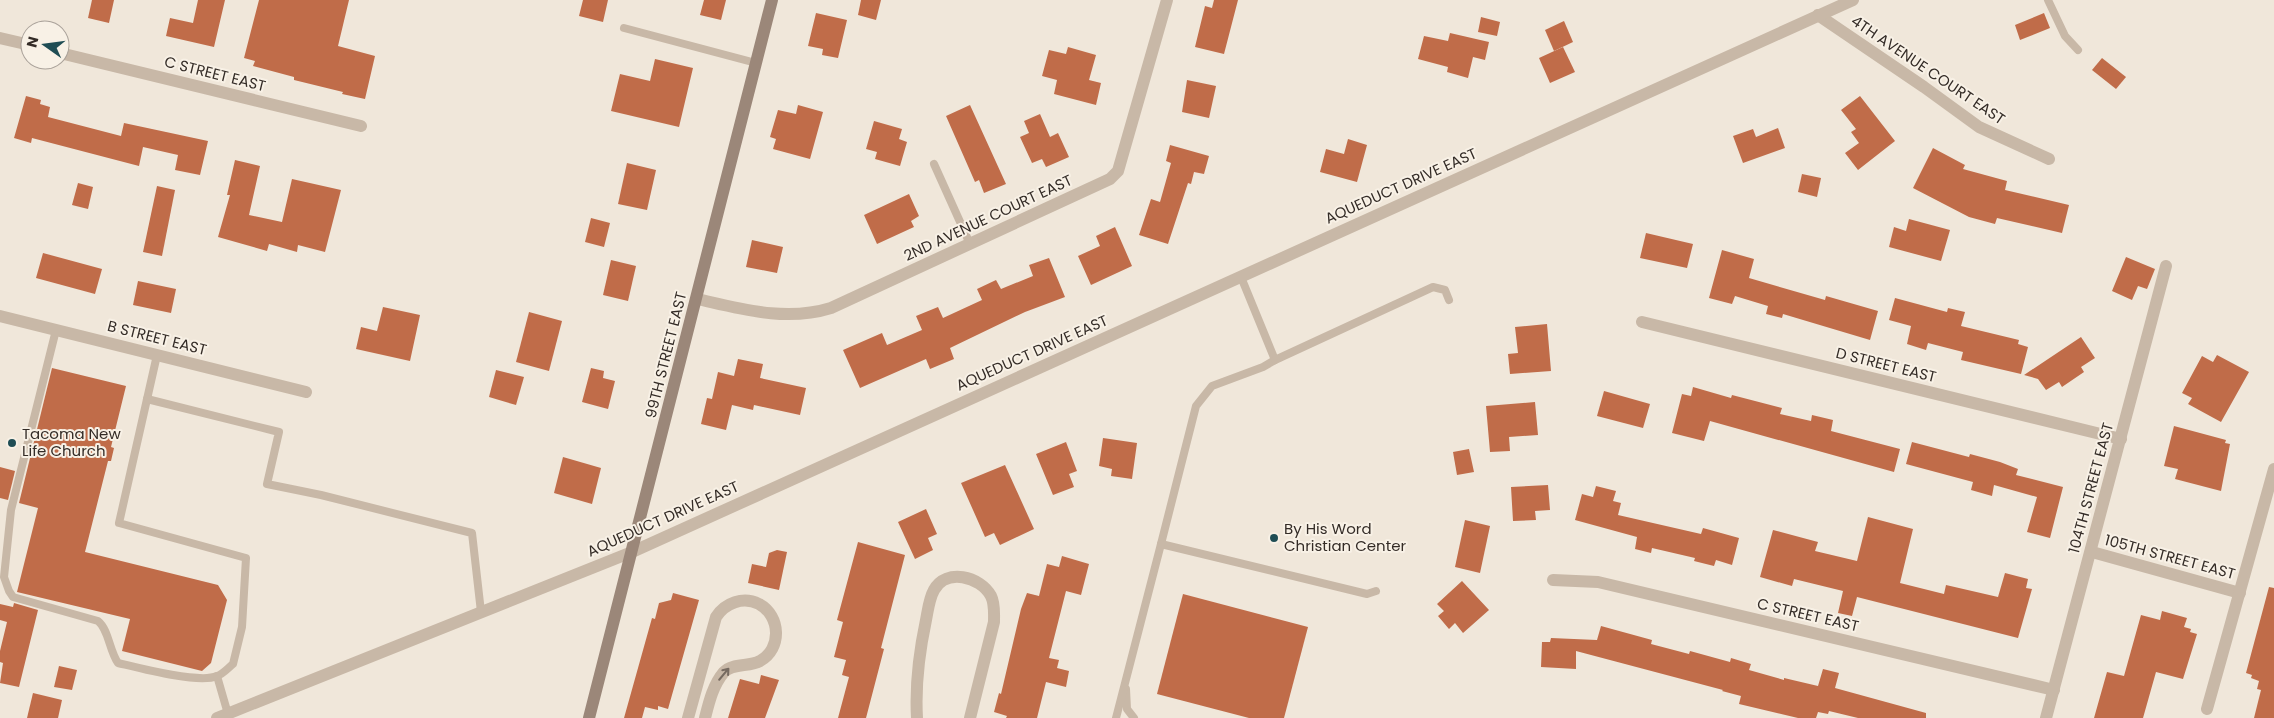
<svg xmlns="http://www.w3.org/2000/svg" width="2274" height="718" font-family="Poppins,sans-serif">
	<rect width="100%" height="100%" fill="#f0e7da"/>
	<!-- building -->
	<g fill="#c06c49">
		<polygon points="92,0 114,0 109,23 88,18"/>
		<polygon points="198,0 225,0 214,47 166,36 170,18 193,23"/>
		<polygon points="259,0 349,0 338,46 375,56 365,99 342,94 343,92 294,80 294,77 253,66 255,61 244,58"/>
		<polygon points="583,0 608,0 603,22 579,16"/>
		<polygon points="704,0 726,0 721,20 700,15"/>
		<polygon points="861,0 881,0 876,20 858,15"/>
		<polygon points="1214,0 1238,0 1224,54 1195,47 1205,6 1212,8"/>
		<polygon points="816,13 847,20 838,58 822,55 823,49 808,46"/>
		<polygon points="2044,13 2050,28 2020,40 2015,25"/>
		<polygon points="1481,17 1500,22 1497,36 1478,32"/>
		<polygon points="1564,21 1573,42 1554,51 1545,30"/>
		<polygon points="1450,33 1489,42 1485,60 1473,57 1468,78 1447,72 1448,67 1418,59 1424,36 1448,41"/>
		<polygon points="1068,47 1096,55 1089,80 1101,83 1096,105 1054,94 1057,80 1042,76 1049,50 1066,54"/>
		<polygon points="1563,47 1575,72 1550,83 1539,58"/>
		<polygon points="2102,58 2126,77 2116,89 2092,70"/>
		<polygon points="655,59 693,68 679,127 611,111 620,74 650,81"/>
		<polygon points="1187,80 1216,86 1209,118 1182,112"/>
		<polygon points="26,96 41,100 40,104 50,107 48,117 121,136 124,123 208,141 200,175 175,170 178,155 143,147 139,166 32,138 31,143 14,138"/>
		<polygon points="1860,96 1895,141 1858,170 1845,153 1859,143 1851,132 1856,129 1841,110"/>
		<polygon points="798,105 823,112 810,159 773,149 776,139 770,137 778,110 796,114"/>
		<polygon points="970,105 1006,184 984,193 979,180 975,182 946,116"/>
		<polygon points="1040,114 1050,137 1058,133 1069,157 1046,167 1042,159 1032,163 1020,137 1029,133 1024,121"/>
		<polygon points="874,121 902,129 899,139 907,142 900,166 875,159 877,152 866,149"/>
		<polygon points="1778,128 1785,148 1743,163 1733,136 1753,129 1756,137"/>
		<polygon points="1348,139 1367,145 1357,182 1320,172 1326,149 1344,154"/>
		<polygon points="1170,145 1209,156 1204,174 1194,172 1191,184 1188,183 1168,244 1139,235 1151,199 1160,202 1171,163 1166,161"/>
		<polygon points="1933,148 1965,165 1963,169 2007,181 2005,190 2069,205 2062,233 1997,218 1995,224 1969,217 1913,188"/>
		<polygon points="235,160 260,166 249,215 282,222 292,179 341,190 325,252 298,245 297,252 269,244 267,251 218,237 230,195 227,195"/>
		<polygon points="627,163 656,170 647,210 618,204"/>
		<polygon points="1802,174 1821,178 1817,197 1798,192"/>
		<polygon points="78,183 93,187 88,209 72,205"/>
		<polygon points="157,186 175,190 162,256 143,252"/>
		<polygon points="909,194 919,216 911,221 914,227 877,244 864,215"/>
		<polygon points="591,218 610,223 604,247 585,242"/>
		<polygon points="1909,219 1950,230 1941,261 1889,247 1894,227 1906,231"/>
		<polygon points="1115,227 1132,266 1091,285 1078,256 1100,246 1096,236"/>
		<polygon points="1646,233 1693,244 1687,268 1640,258"/>
		<polygon points="752,240 783,247 777,273 746,267"/>
		<polygon points="1722,250 1754,259 1749,278 1825,300 1826,296 1878,311 1870,340 1783,314 1782,318 1766,314 1768,306 1735,296 1732,304 1709,298"/>
		<polygon points="43,253 102,269 95,294 36,278"/>
		<polygon points="2126,257 2155,269 2147,289 2138,286 2132,300 2112,291"/>
		<polygon points="1049,258 1065,297 1025,312 950,348 954,359 930,369 926,359 860,388 843,350 882,333 887,345 922,330 916,316 938,307 943,318 982,300 977,289 996,280 1001,289 1033,276 1029,265"/>
		<polygon points="611,260 636,266 628,301 603,295"/>
		<polygon points="138,281 176,289 171,313 133,305"/>
		<polygon points="1895,298 1947,312 1948,308 1965,312 1961,326 2019,340 2018,344 2028,347 2021,374 1961,360 1963,352 1928,343 1926,350 1907,344 1911,326 1889,320"/>
		<polygon points="383,307 420,315 410,361 356,349 361,327 377,331"/>
		<polygon points="529,312 562,321 549,371 516,362"/>
		<polygon points="1547,324 1551,371 1510,374 1508,354 1518,353 1515,327"/>
		<polygon points="2081,337 2095,358 2081,367 2084,372 2062,387 2059,382 2046,390 2038,379 2024,375"/>
		<polygon points="2217,355 2249,372 2221,422 2188,404 2192,398 2182,393 2202,356 2213,362"/>
		<polygon points="738,359 763,364 760,378 806,388 800,415 754,405 753,410 732,405 726,430 701,424 707,398 712,399 718,372 734,376"/>
		<polygon points="52,368 126,386 111,447 114,448 111,461 108,461 85,552 218,585 227,600 211,663 202,671 122,651 130,619 17,592 38,508 19,503"/>
		<polygon points="591,368 604,371 603,378 615,381 608,409 582,402"/>
		<polygon points="496,370 524,377 516,405 489,397"/>
		<polygon points="1693,387 1731,398 1732,395 1782,408 1780,414 1811,421 1812,415 1833,420 1831,431 1900,449 1894,472 1710,421 1704,441 1672,433 1682,394 1691,396"/>
		<polygon points="1604,391 1650,404 1643,428 1597,416"/>
		<polygon points="1535,402 1538,435 1509,437 1510,451 1490,452 1486,406"/>
		<polygon points="2174,426 2226,440 2225,443 2230,444 2221,491 2175,479 2178,469 2164,466"/>
		<polygon points="1103,438 1137,443 1132,479 1111,476 1112,469 1099,466"/>
		<polygon points="1066,442 1077,471 1069,474 1074,487 1053,495 1036,454"/>
		<polygon points="1912,442 1969,457 1970,454 2000,462 2018,469 2016,475 2063,487 2050,538 2027,532 2037,497 1994,485 1992,496 1971,490 1973,482 1906,464"/>
		<polygon points="1469,449 1474,472 1457,475 1453,452"/>
		<polygon points="563,457 601,468 592,504 554,493"/>
		<polygon points="1005,465 1034,529 1000,545 994,533 985,537 961,483"/>
		<polygon points="0,467 15,471 8,500 0,498"/>
		<polygon points="1548,485 1550,510 1535,511 1536,520 1513,521 1511,487"/>
		<polygon points="1596,486 1616,491 1613,501 1621,503 1618,515 1701,534 1703,528 1739,538 1732,565 1716,560 1714,566 1694,561 1695,558 1652,548 1651,553 1635,549 1637,537 1575,520 1582,494 1593,497"/>
		<polygon points="926,509 937,534 928,538 933,550 915,559 898,522"/>
		<polygon points="1868,517 1913,529 1900,583 1944,594 1946,585 1998,597 2005,573 2028,579 2026,588 2032,589 2018,638 1857,597 1852,616 1838,613 1843,591 1794,579 1792,586 1760,577 1773,530 1818,542 1815,551 1857,561"/>
		<polygon points="1465,520 1490,526 1480,573 1455,567"/>
		<polygon points="858,542 905,555 881,648 884,649 866,718 838,718 849,677 842,675 846,660 834,657 843,622 837,620"/>
		<polygon points="777,550 787,552 779,590 748,583 752,564 766,567 769,553"/>
		<polygon points="1062,556 1089,564 1081,595 1066,591 1049,658 1059,660 1057,668 1069,671 1066,687 1046,682 1037,718 1006,718 1007,716 994,712 999,693 1001,694 1021,609 1027,593 1039,596 1047,564 1059,567"/>
		<polygon points="1462,581 1489,610 1463,633 1455,623 1449,629 1438,616 1444,611 1437,604"/>
		<polygon points="2269,587 2274,588 2274,718 2254,718 2261,690 2257,689 2259,681 2251,678 2252,675 2246,673"/>
		<polygon points="673,593 699,600 668,709 658,706 658,710 645,707 642,718 624,718 652,618 655,619 659,603 671,600"/>
		<polygon points="1183,594 1308,627 1284,718 1249,718 1157,694"/>
		<polygon points="14,603 38,610 19,687 0,683 3,663 0,662 0,651 7,622 0,620 0,604 13,607"/>
		<polygon points="2162,611 2187,618 2184,627 2191,629 2190,632 2197,634 2183,679 2156,672 2143,718 2094,718 2107,672 2124,676 2141,615 2160,620"/>
		<polygon points="1601,626 1652,640 1651,644 1689,654 1690,651 1730,662 1731,658 1751,664 1749,670 1784,680 1784,678 1818,686 1823,669 1839,673 1835,688 1926,713 1926,718 1858,718 1829,711 1828,714 1818,712 1816,718 1798,718 1739,704 1741,696 1722,691 1723,690 1576,651 1576,669 1541,667 1542,642 1550,642 1551,638 1597,640"/>
		<polygon points="59,666 77,670 72,690 54,687"/>
		<polygon points="761,675 779,680 765,718 728,718 740,679 759,684"/>
		<polygon points="33,693 62,700 58,718 27,718"/>
	</g>
	<g fill="none" stroke-linecap="round" stroke-linejoin="round">
		<!-- lane -->
		<g stroke="#c8b8a7" stroke-width="8">
			<polyline points="2048,0 2065,36 2078,50"/>
			<polyline points="624,28 756,63"/>
			<polyline points="934,164 970,244"/>
			<polyline points="1241,277 1275,360 1263,367 1212,386 1196,406 1161,544 1367,594 1376,591"/>
			<path d="M 56,330 L 11,510 L 4,577 L 9,591 L 13,597 L 98,621 C 109,630 109,650 118,663 C 139,668 199,684 217,676 C 223,674 228,668 233,664 L 242,627 L 246,558 L 119,523 L 157,355"/>
			<polyline points="1275,360 1433,287 1445,290 1449,300"/>
			<polyline points="147,399 279,432 267,484 321,495 472,533 481,612"/>
			<polyline points="217,676 228,714"/>
			<polyline points="1126,689 1127,709 1134,718"/>
			<polyline points="1116,718 1161,544"/>
		</g>
		<!-- street -->
		<g stroke="#c8b8a7" stroke-width="12">
			<polyline points="1818,15 1924,87 1979,127 2049,159"/>
			<polyline points="0,38 30,45"/>
			<polyline points="60,53 361,126"/>
			<path d="M 697,299 C 742,309 786,322 831,308 L 1110,179 L 1118,171 L 1167,0"/>
			<polyline points="0,316 306,392"/>
			<polyline points="1642,322 2121,439"/>
			<polyline points="2092,552 2240,593"/>
			<polyline points="1553,580 1598,582 2054,690"/>
			<polyline points="2207,709 2274,469"/>
			<polyline points="217,718 632,552 1853,0"/>
			<path d="M 688,718 L 716,617 C 725,603 743,596 759,604 C 781,616 782,649 760,661 C 750,667 732,663 724,672 C 713,685 709,702 705,718"/>
			<path d="M 917,718 C 915,684 919,653 926,620 C 928,610 929,599 934,590 C 946,568 980,576 991,596 C 995,604 994,613 994,622 L 970,718"/>
			<polyline points="2046,718 2166,266"/>
		</g>
		<!-- secondary -->
		<polyline stroke="#9b8779" stroke-width="12" points="589,718 772,0"/>
	</g>
	<!-- one-way arrows -->
	<defs><path id="oneway-shaft" d="M-6 0H5M1.5-3L5.5 0L1.5 3" fill="none" stroke-width="1.6" stroke-linecap="round" stroke-linejoin="round" transform="scale(1.25)"/></defs>
	<use stroke="#776b61" href="#oneway-shaft" transform="translate(724 674) rotate(-50)"/>
	<!-- markers -->
	<g fill="#1f4d54" stroke="#f8f1e6" stroke-width="2">
		<circle cx="12" cy="443" r="5"/>
		<circle cx="1274" cy="538" r="5"/>
	</g>
	<g text-anchor="middle" stroke-width="4" stroke-linejoin="round" paint-order="stroke">
		<!-- street labels -->
		<g font-size="15" fill="#342c27" stroke="#f8f1e6">
			<text transform="translate(1928 70) rotate(34)" y="5">4TH AVENUE COURT EAST</text>
			<text transform="translate(215 74) rotate(14)" y="5">C STREET EAST</text>
			<text transform="translate(1401 186) rotate(-24)" y="5">AQUEDUCT DRIVE EAST</text>
			<text transform="translate(988 218) rotate(-25)" y="5">2ND AVENUE COURT EAST</text>
			<text transform="translate(157 338) rotate(14)" y="5">B STREET EAST</text>
			<text transform="translate(1032 353) rotate(-24)" y="5">AQUEDUCT DRIVE EAST</text>
			<text transform="translate(666 355) rotate(-76)" y="5">99TH STREET EAST</text>
			<text transform="translate(1886 365) rotate(14)" y="5">D STREET EAST</text>
			<text transform="translate(2091 488) rotate(-75)" y="5">104TH STREET EAST</text>
			<text transform="translate(663 519) rotate(-24)" y="5">AQUEDUCT DRIVE EAST</text>
			<text transform="translate(2170 557) rotate(15)" y="5">105TH STREET EAST</text>
			<text transform="translate(1808 615) rotate(13)" y="5">C STREET EAST</text>
		</g>
		<!-- poi labels -->
		<g font-size="15" fill="#342c27" stroke="#f8f1e6" text-anchor="start">
			<text x="22" y="439">Tacoma New<tspan x="22" dy="17">Life Church</tspan></text>
			<text x="1284" y="534">By His Word<tspan x="1284" dy="17">Christian Center</tspan></text>
		</g>
	</g>
	<!-- north arrow -->
	<g transform="translate(45 45) rotate(284)"><circle r="24" fill="#f8f1e6" stroke="#aaa29a"/>
	<path d="M0-4L9 19L0 12L-9 19Z" fill="#1f4d54"/>
	<text y="-8" font-size="14" font-weight="bold" text-anchor="middle" fill="#342c27">N</text>
	</g>
</svg>
